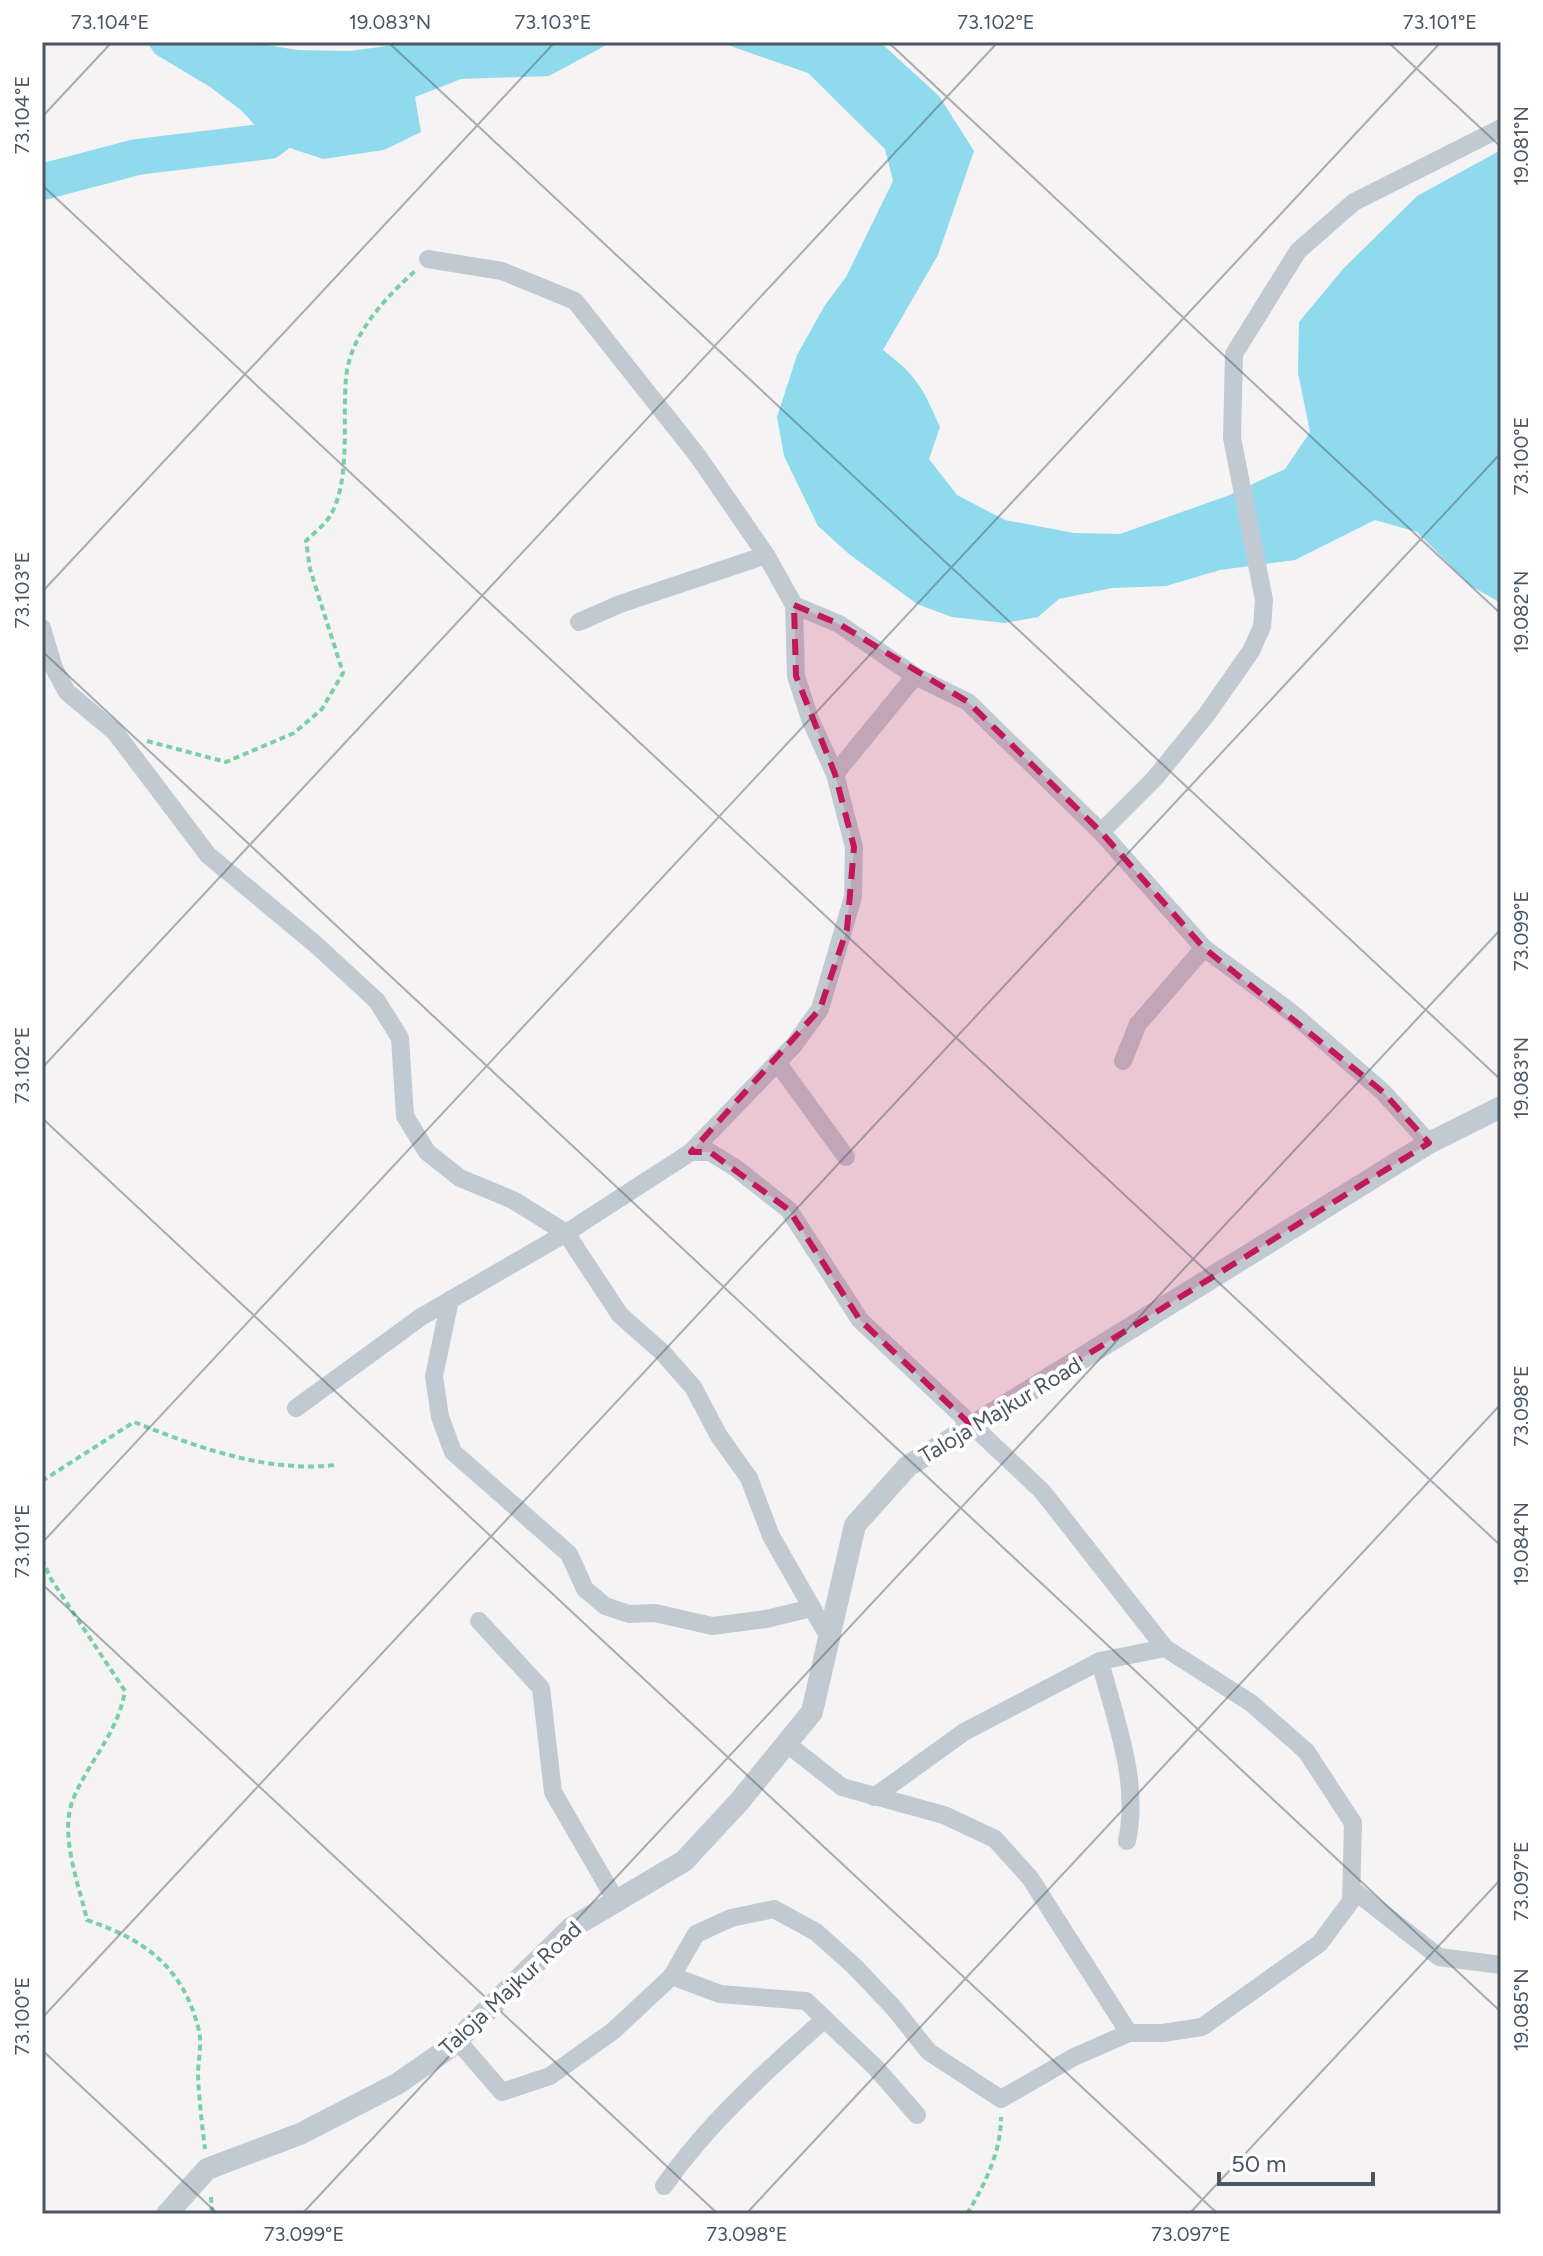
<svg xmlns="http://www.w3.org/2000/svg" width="1543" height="2256" font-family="Figtree,sans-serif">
	<rect width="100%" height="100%" fill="#f5f3f3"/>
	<!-- water -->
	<g fill="#90daee">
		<polygon points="147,42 247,42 298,50 349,51 417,42 612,42 549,76 461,79 415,97 421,132 384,150 323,159 269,141 241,110 210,87 155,54"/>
		<path d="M 719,42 L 880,42 L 939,96 L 974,151 L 938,255 L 883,350 C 917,376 923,388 940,427 L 929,459 L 957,495 L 1005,520 L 1074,533 L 1120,534 L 1227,496 L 1285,469 L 1310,432 L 1298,373 L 1299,322 L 1343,269 L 1417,196 L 1501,150 L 1501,603 L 1471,586 L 1417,532 L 1375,520 L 1295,560 L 1220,570 L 1166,586 L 1112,588 L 1059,599 L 1038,617 L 1004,623 L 952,617 L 917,604 L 849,554 L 818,526 L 784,456 L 777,417 L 797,355 L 825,305 L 846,277 L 893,181 L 885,149 L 808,73 Z"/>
	</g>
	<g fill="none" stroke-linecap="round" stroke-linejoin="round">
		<!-- river -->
		<polyline stroke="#90daee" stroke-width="36" points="42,182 137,157 269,141 306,112"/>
		<!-- path -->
		<g stroke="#7ad0a6" stroke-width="4" stroke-dasharray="6 4" stroke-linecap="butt">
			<path d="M 147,741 L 226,762 L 294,733 L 322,709 L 343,673 L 310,569 L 306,541 C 313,534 322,527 328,519 C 352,485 342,417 346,379 C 349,336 385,298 415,271"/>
			<path d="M 42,1481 L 134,1422 C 197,1447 266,1473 335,1465"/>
			<path d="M 42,1559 L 51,1579 L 125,1691 C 118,1732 90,1760 74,1797 C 58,1833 79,1884 87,1920 C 146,1940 184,1968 199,2031 C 202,2045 198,2061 198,2075 C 199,2099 202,2124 205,2149"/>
			<polyline points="211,2197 212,2214"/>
			<path d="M 967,2214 C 985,2184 1001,2152 1001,2117"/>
		</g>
		<!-- minor -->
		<g stroke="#c1cad2" stroke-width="18">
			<polyline points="428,259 502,271 575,301 697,455 766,555 794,605 839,624 915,676"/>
			<polyline points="794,605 796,676 810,719 835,774"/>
			<polyline points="579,622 620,604 766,555"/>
			<polyline points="42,628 54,668 67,692 115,732 208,855 314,943 377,1001 400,1038 405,1116 427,1152 460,1178 513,1200 566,1233 620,1315 662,1352 693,1387 719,1436 749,1478 771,1536 827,1634"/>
			<polyline points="1101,832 1155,778 1207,714 1251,651 1262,627 1264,600 1232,438 1234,354 1298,251 1354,202 1501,128"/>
			<polyline points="1123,1061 1138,1024 1204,948"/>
			<polyline points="777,1062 846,1157"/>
			<polyline points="691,1152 794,1045 820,1009 853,897 854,847 835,774 915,676 968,702 1101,832 1204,948 1292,1013 1383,1092 1429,1143"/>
			<polyline points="450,1300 434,1376 440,1417 453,1452 569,1554 585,1589 605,1606 629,1614 655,1613 712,1626 766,1619 812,1608"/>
			<polyline points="296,1408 421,1317 566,1233 691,1152 710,1152 737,1169 789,1210 860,1320 1042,1491 1165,1648 1251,1703 1306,1751 1353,1823 1351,1901 1320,1943 1202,2027 1163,2033 1129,2033 1074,2057 1001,2099 929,2052 893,2007 854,1966 816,1932 774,1909 731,1918 696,1934 672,1976 613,2031 550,2076 502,2092 457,2040"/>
			<polyline points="479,1621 541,1688 553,1792 616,1901"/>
			<polyline points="786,1743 842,1787 944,1815 995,1839 1030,1878 1129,2033"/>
			<polyline points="874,1797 964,1732 1100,1661"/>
			<path d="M 1127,1841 C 1140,1780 1115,1720 1100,1661 L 1165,1648"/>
			<polyline points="1352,1889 1439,1957 1501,1965"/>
			<polyline points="672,1976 720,1994 806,2001 876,2068 917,2115"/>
			<path d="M 664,2186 C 708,2123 768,2069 825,2019"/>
		</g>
		<!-- tertiary -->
		<polyline stroke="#c1cad2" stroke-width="22" points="167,2214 207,2169 300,2134 397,2084 449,2048 571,1928 684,1861 738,1803 812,1712 855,1525 908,1466 1429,1143 1501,1107"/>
	</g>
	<!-- marked area -->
	<path fill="#c2185b" fill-opacity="0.2" stroke="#c2185b" stroke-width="6" stroke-dasharray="16 10" stroke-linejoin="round" d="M 794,605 L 839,624 L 968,702 L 1101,832 L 1204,948 L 1383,1092 L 1429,1143 L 972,1426 L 860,1320 L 789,1210 L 710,1152 L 691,1152 L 820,1009 L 847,929 L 854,847 L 835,774 L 796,676 Z"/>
	<!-- ticks -->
	<path fill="none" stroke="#4a5661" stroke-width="2" stroke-opacity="0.45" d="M 388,42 L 1501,1080M 888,42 L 1501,614M 1388,42 L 1501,147M 42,117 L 112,42M 42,185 L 1501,1546M 42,592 L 555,42M 42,651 L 1501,2012M 42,1068 L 998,42M 42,1118 L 1218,2214M 42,1543 L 1441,42M 42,1584 L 718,2214M 42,2018 L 1501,453M 42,2050 L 218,2214M 302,2214 L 1501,929M 746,2214 L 1501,1404M 1189,2214 L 1501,1879"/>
	<g text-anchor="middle" stroke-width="8" stroke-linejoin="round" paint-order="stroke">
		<!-- street labels -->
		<g font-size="22" fill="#4a5661" stroke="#fff">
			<text transform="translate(1000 1410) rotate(-31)" y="8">Taloja Majkur Road</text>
			<text transform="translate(510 1988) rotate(-43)" y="8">Taloja Majkur Road</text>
		</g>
	</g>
	<!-- border -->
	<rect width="1543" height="2256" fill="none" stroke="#ffffff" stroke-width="88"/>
	<!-- scale -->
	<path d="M1219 2172v12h154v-12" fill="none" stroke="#4a5661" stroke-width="4"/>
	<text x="1231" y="2172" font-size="24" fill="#4a5661" stroke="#ffffff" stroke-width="6" paint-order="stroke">50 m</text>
	<rect x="44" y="44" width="1455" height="2168" fill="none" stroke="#4a5661" stroke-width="3"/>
	<g font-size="20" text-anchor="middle" fill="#4a5661">
		<text x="110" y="29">73.104°E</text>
		<text x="390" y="29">19.083°N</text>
		<text x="553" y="29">73.103°E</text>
		<text x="996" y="29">73.102°E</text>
		<text x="1440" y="29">73.101°E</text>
		<text transform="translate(22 115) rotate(-90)" y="7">73.104°E</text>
		<text transform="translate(1521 146) rotate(-90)" y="7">19.081°N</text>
		<text transform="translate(1521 456) rotate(-90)" y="7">73.100°E</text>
		<text transform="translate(22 590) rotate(-90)" y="7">73.103°E</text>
		<text transform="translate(1521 612) rotate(-90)" y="7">19.082°N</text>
		<text transform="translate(1521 931) rotate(-90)" y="7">73.099°E</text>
		<text transform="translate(22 1065) rotate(-90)" y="7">73.102°E</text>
		<text transform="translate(1521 1078) rotate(-90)" y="7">19.083°N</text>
		<text transform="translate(1521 1406) rotate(-90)" y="7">73.098°E</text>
		<text transform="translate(22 1541) rotate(-90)" y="7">73.101°E</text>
		<text transform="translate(1521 1544) rotate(-90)" y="7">19.084°N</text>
		<text transform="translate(1521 1881) rotate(-90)" y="7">73.097°E</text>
		<text transform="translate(1521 2010) rotate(-90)" y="7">19.085°N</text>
		<text transform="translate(22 2016) rotate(-90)" y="7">73.100°E</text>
		<text x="304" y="2241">73.099°E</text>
		<text x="747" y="2241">73.098°E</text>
		<text x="1191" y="2241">73.097°E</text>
	</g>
</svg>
